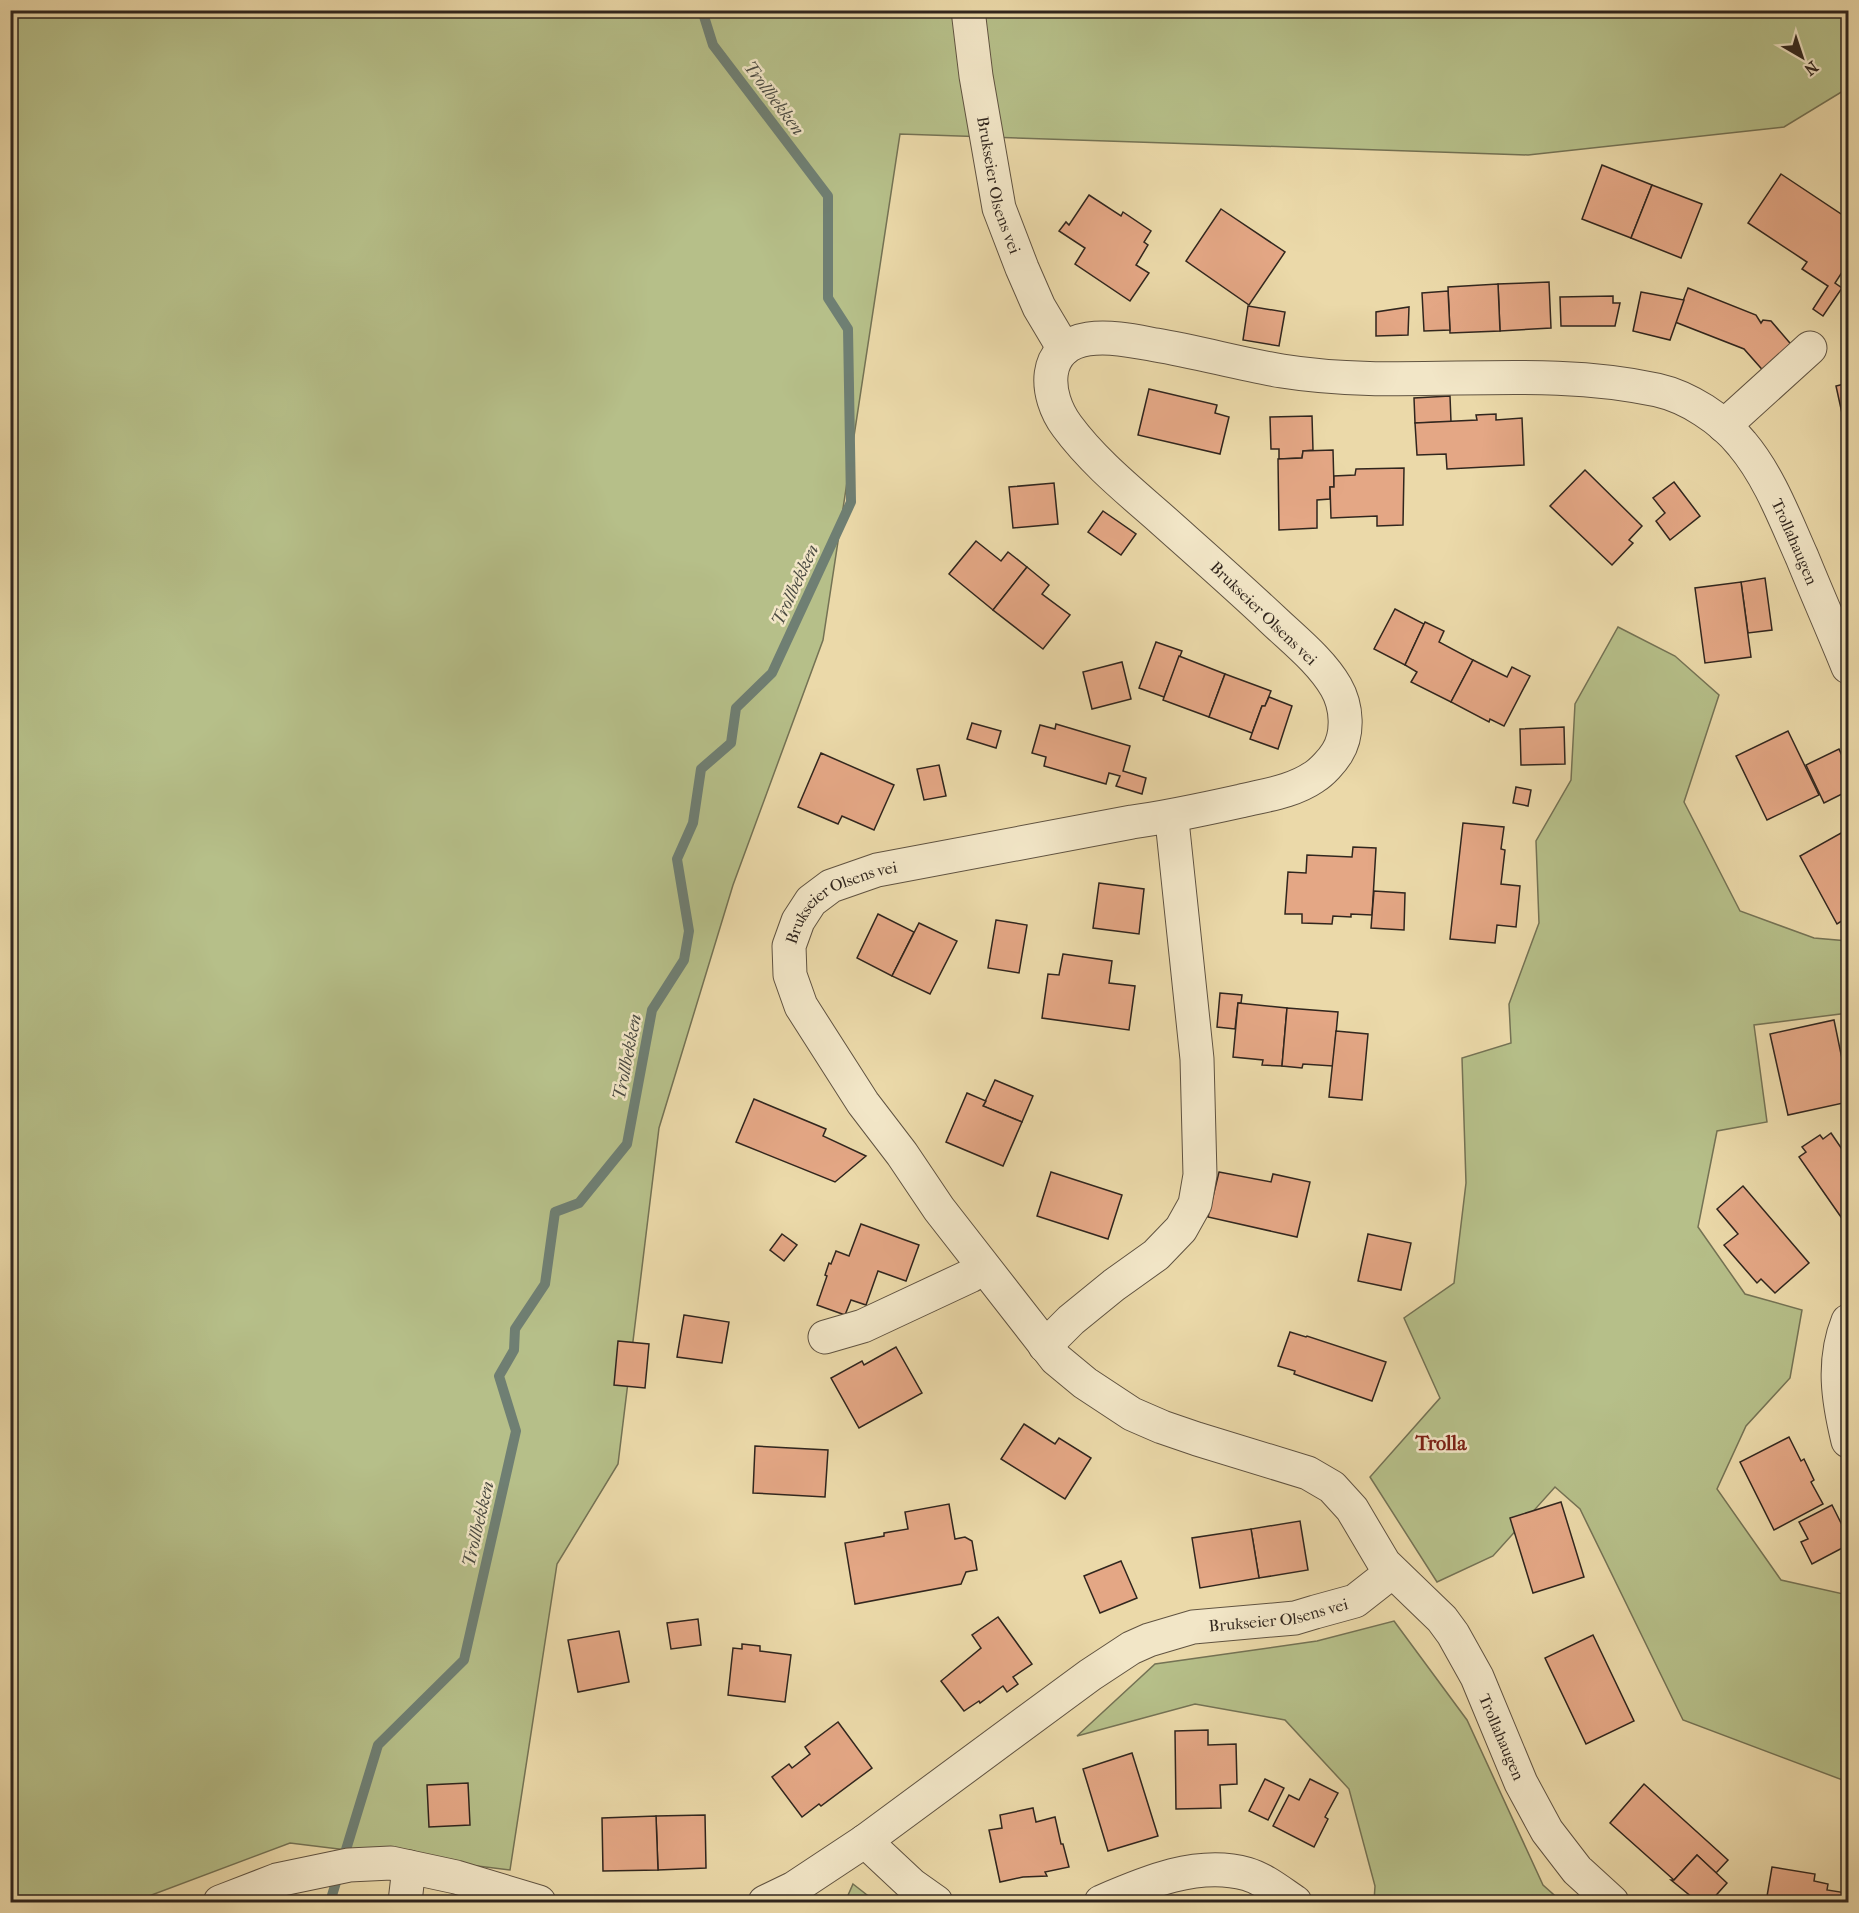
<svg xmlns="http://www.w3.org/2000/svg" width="1859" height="1913" font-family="'IM FELL French Canon',serif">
	<rect width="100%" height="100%" fill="#ebd9a9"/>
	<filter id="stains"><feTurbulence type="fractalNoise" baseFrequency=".00333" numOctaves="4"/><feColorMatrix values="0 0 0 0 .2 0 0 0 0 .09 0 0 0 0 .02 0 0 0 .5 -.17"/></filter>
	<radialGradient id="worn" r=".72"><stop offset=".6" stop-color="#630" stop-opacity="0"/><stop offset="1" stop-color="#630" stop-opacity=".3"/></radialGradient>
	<!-- green -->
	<g fill="#b6bf89" stroke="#747254" stroke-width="1.5">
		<polygon points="11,11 1848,11 1848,88 1784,127 1528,155 900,134 823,640 733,885 659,1128 618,1464 557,1564 510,1870 290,1843 133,1902 11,1902"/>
		<polygon points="1618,627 1675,656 1719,695 1684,802 1740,911 1814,938 1848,941 1848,1013 1754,1025 1767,1122 1717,1131 1698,1227 1745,1294 1802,1310 1790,1378 1746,1426 1717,1489 1781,1580 1848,1595 1848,1782 1683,1720 1580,1509 1555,1487 1493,1556 1437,1582 1370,1477 1440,1398 1404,1318 1454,1283 1466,1183 1462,1058 1511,1043 1509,1004 1539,923 1536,841 1571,780 1575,704"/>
		<polygon points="1394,1621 1467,1720 1543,1885 1562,1902 1374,1902 1375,1886 1349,1789 1285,1720 1195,1704 1077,1736 1155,1664 1317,1641"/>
		<polygon points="853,1884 876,1902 845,1902"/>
	</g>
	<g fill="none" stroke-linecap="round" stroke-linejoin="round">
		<!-- stream -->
		<polyline stroke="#6f7f73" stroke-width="10" points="330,1902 378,1745 464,1660 516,1431 499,1376 514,1350 515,1329 545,1284 555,1212 579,1203 627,1144 652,1010 684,960 689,931 677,859 693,823 701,769 731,743 736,708 772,673 851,502 848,329 828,298 828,196 713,45 702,10"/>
	</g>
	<!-- building -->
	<g fill="#e4a785" stroke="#31261e" stroke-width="1.5">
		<polygon points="1602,165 1652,185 1631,238 1582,219"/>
		<polygon points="1781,174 1847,218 1842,225 1848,230 1848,263 1835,283 1842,288 1823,316 1813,309 1828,286 1802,269 1807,262 1748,223"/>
		<polygon points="1652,185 1702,204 1681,258 1631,238"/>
		<polygon points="1089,195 1121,216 1123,212 1151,231 1144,242 1148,245 1136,265 1149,273 1130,301 1075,264 1085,248 1059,231 1066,222 1069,225"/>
		<polygon points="1221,209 1285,252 1249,305 1186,261"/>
		<polygon points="1549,282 1551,328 1500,331 1498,284"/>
		<polygon points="1498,284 1500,331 1450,333 1448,287"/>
		<polygon points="1688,288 1756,315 1761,323 1763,320 1771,321 1795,349 1767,375 1744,349 1675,322"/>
		<polygon points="1448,291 1450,330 1424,331 1422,293"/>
		<polygon points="1641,292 1684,300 1670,340 1633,331"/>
		<polygon points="1613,296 1613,303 1620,303 1615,326 1561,326 1560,297"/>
		<polygon points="1248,306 1285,312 1279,346 1243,340"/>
		<polygon points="1409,307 1408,335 1376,336 1376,312"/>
		<polygon points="1848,383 1848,426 1845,427 1836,386"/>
		<polygon points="1149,389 1217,405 1215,413 1229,417 1220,454 1138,435"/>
		<polygon points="1450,396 1451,422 1415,423 1414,398"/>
		<polygon points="1496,414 1496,420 1522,418 1524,465 1447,469 1446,454 1417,455 1415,423 1477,420 1476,415"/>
		<polygon points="1312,416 1313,450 1303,451 1302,458 1279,459 1279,449 1271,449 1270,417"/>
		<polygon points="1848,426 1848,445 1845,427"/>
		<polygon points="1333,450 1334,487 1330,487 1330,499 1317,500 1317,528 1279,530 1278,459 1302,458 1303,451"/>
		<polygon points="1404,468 1403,525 1377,526 1377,516 1331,518 1330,487 1334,487 1334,476 1355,475 1356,469"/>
		<polygon points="1585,470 1642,526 1629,540 1633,543 1612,565 1550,506"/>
		<polygon points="1674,482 1700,516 1670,540 1656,521 1665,513 1653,498"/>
		<polygon points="1054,483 1058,524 1013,528 1009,487"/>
		<polygon points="1103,511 1136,534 1121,555 1088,532"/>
		<polygon points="976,541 1001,561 1008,552 1027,567 993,610 949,574"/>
		<polygon points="1027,567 1049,585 1042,594 1070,615 1043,649 993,610"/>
		<polygon points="1765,578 1772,630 1748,633 1741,582"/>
		<polygon points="1741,582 1751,657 1705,663 1695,588"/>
		<polygon points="1395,609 1424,624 1405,665 1374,649"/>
		<polygon points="1425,622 1444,631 1439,642 1473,660 1451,702 1411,682 1417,672 1405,665"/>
		<polygon points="1156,642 1182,651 1164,697 1139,688"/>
		<polygon points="1179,656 1225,674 1209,717 1163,700"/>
		<polygon points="1473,660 1507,677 1512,667 1530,676 1504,726 1490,719 1489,722 1451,702"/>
		<polygon points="1122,662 1131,699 1092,709 1083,672"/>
		<polygon points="1225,674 1271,691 1265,706 1262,706 1252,733 1209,717"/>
		<polygon points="1269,697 1292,706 1278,749 1250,739 1262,706 1265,706"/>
		<polygon points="972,723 1001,731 996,748 967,739"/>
		<polygon points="1056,724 1130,746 1123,771 1146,778 1142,794 1116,786 1120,776 1109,773 1106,784 1044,766 1046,757 1032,753 1040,725 1055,729"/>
		<polygon points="1564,727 1565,764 1521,765 1520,729"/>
		<polygon points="1788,731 1819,795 1767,820 1736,756"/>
		<polygon points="1839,749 1848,769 1848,791 1824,803 1806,765"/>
		<polygon points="821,753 894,785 874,830 842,816 838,824 798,807"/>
		<polygon points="939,765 946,796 924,800 917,769"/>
		<polygon points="1516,787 1531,790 1528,806 1513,803"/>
		<polygon points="1463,823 1504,827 1501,849 1505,850 1501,884 1520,886 1516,927 1497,925 1495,943 1450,939"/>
		<polygon points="1841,833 1848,847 1848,917 1837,924 1800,856"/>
		<polygon points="1353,847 1376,848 1372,915 1351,914 1351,917 1333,916 1332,924 1302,923 1302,914 1285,914 1288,872 1306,873 1307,855 1352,857"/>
		<polygon points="1099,883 1144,889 1139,934 1093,928"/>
		<polygon points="1374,891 1405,893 1404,930 1371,928"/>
		<polygon points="878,914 914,932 892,976 857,958"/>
		<polygon points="996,920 1027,925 1019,973 988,968"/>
		<polygon points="919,923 957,941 930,994 892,976"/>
		<polygon points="1063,954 1112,961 1109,983 1135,986 1129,1030 1042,1018 1048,974 1059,975"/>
		<polygon points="1220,993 1242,995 1241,1003 1238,1003 1235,1029 1217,1027"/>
		<polygon points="1238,1003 1287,1008 1282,1066 1262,1065 1263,1060 1233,1057"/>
		<polygon points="1287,1008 1338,1012 1333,1066 1303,1064 1302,1068 1282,1066"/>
		<polygon points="1834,1020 1848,1088 1848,1102 1788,1115 1770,1034"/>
		<polygon points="1336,1031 1368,1034 1362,1100 1329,1097"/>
		<polygon points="995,1080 1033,1096 1022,1122 983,1106"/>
		<polygon points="967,1093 986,1101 983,1106 1022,1122 1003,1166 946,1142"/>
		<polygon points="754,1099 826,1129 823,1136 866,1156 835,1182 736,1142"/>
		<polygon points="1831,1133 1848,1158 1848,1227 1799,1157 1806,1152 1802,1147 1820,1135 1823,1139"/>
		<polygon points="1051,1172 1122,1195 1108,1239 1037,1216"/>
		<polygon points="1219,1172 1271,1182 1273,1174 1310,1182 1297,1237 1208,1217"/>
		<polygon points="1743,1186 1809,1263 1775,1293 1761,1279 1757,1283 1724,1245 1738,1234 1717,1209"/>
		<polygon points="861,1224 919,1245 906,1281 878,1271 866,1305 851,1300 845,1315 817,1305 827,1276 825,1275 829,1263 831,1264 836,1251 849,1256"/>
		<polygon points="782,1234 797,1245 784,1261 770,1250"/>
		<polygon points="1368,1234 1411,1243 1401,1290 1358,1281"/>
		<polygon points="684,1315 729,1322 722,1363 677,1357"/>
		<polygon points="1290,1332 1306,1337 1307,1336 1386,1362 1372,1401 1294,1374 1295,1371 1278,1366"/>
		<polygon points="618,1341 649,1344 645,1388 614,1385"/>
		<polygon points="896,1347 922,1393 859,1428 831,1378 862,1361 864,1365"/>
		<polygon points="1024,1424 1055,1444 1059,1438 1091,1458 1065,1499 1001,1459"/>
		<polygon points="1789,1437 1801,1461 1804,1459 1814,1480 1811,1482 1823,1504 1774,1530 1740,1462"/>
		<polygon points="755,1446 828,1450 825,1497 753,1493"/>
		<polygon points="1561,1502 1584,1577 1533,1593 1510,1518"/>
		<polygon points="949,1504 955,1539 965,1537 972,1541 977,1570 966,1572 961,1584 855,1604 845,1543 884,1536 884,1533 908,1529 905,1512"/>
		<polygon points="1832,1505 1848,1537 1848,1545 1812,1564 1801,1542 1808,1539 1799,1522"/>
		<polygon points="1300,1521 1308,1570 1259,1578 1251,1529"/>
		<polygon points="1251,1529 1259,1578 1200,1588 1192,1538"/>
		<polygon points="1121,1561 1137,1598 1100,1613 1084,1576"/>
		<polygon points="998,1617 1032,1664 1013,1677 1018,1684 1007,1692 1003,1686 980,1703 979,1701 964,1711 941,1681 981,1648 972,1635"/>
		<polygon points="698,1619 701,1645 671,1649 667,1623"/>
		<polygon points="619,1631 629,1682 578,1692 568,1640"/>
		<polygon points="1593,1635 1634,1721 1586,1744 1545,1658"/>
		<polygon points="742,1644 760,1646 760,1651 791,1655 785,1702 728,1695 733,1648 742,1649"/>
		<polygon points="838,1722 872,1768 821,1806 819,1804 802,1817 772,1777 789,1764 792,1768 810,1754 805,1747"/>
		<polygon points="1208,1730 1208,1745 1236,1744 1237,1784 1220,1785 1221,1808 1176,1809 1175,1731"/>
		<polygon points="1132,1753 1158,1836 1108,1851 1083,1769"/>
		<polygon points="1265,1779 1284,1788 1268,1820 1249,1811"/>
		<polygon points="1310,1779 1338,1793 1325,1817 1328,1819 1314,1847 1273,1826 1289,1795 1299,1800"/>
		<polygon points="468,1783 470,1825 429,1827 427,1785"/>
		<polygon points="1644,1784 1728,1860 1716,1873 1697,1855 1674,1880 1610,1823"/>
		<polygon points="1033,1808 1036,1822 1055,1817 1061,1844 1063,1844 1069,1867 1045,1872 1047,1876 1023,1877 1000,1882 989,1830 1002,1828 1000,1815"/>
		<polygon points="705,1815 706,1868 658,1870 656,1816"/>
		<polygon points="656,1816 658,1870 603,1871 602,1818"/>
		<polygon points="1697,1855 1727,1883 1710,1902 1698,1902 1671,1880 1674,1880"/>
		<polygon points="1772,1867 1815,1874 1814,1881 1828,1884 1827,1890 1846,1893 1848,1876 1848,1902 1766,1902"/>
	</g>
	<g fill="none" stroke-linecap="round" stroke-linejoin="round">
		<!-- minor casing -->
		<g stroke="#605341" stroke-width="35">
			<g id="minor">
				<path id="s1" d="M 968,10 L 976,76 L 999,208 L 1022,268 L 1039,307 L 1064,349"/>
				<polyline points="1724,426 1810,348"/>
				<path d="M 1848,1321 C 1832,1361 1838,1400 1848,1441"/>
				<polyline points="825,1337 863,1326 970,1276 983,1268"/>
				<polyline points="1045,1346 1071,1320 1114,1285 1156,1255 1181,1229 1195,1204 1200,1175 1197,1059 1173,830 1169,817"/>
				<polyline points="865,1841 912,1885 936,1902"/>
				<polyline points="220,1902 277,1880 349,1865 391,1863 456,1877 539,1902"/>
				<polyline points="405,1902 409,1867"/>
				<path id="s2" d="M 765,1902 L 794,1888 L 865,1841 L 1090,1675 L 1131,1648 L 1149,1640 L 1193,1627 L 1295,1618 L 1315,1612 L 1355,1601 L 1392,1572"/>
				<path d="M 1101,1902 C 1145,1883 1198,1860 1247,1874 C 1264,1879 1280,1892 1295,1902"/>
				<path id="s3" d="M 1612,1902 L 1577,1870 L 1547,1831 L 1521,1783 L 1477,1677 L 1453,1634 L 1442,1619 L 1384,1563 L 1352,1509 L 1332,1487 L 1308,1473 L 1197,1439 L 1162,1427 L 1132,1414 L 1085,1383 L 1056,1359 L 939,1209 L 902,1154 L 863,1103 L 801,1006 L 790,975 L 789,946 L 798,921 L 811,901 L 831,886 L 877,870 L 1132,822 C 1169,817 1205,809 1241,801 C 1265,795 1292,792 1314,777 C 1322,772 1332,761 1337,753 C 1349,734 1347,706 1336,687 C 1321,661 1294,640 1272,619 C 1235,584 1196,550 1158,516 C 1126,488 1092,460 1067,426 C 1044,395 1041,346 1088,339 C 1111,336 1134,341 1156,345 C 1198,352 1240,364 1282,371 C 1406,391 1534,363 1657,390 C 1688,397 1722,419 1742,444 C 1769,476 1785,519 1802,557 C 1817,594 1833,630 1848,667"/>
			</g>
		</g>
		<!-- minor -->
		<use href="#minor" stroke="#f2e6c7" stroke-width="33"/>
	</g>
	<g text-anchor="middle" stroke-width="5" stroke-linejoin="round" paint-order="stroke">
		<!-- street labels -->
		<g font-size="16" fill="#31261e" stroke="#f2e6c7">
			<text dy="6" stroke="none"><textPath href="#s1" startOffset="178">Brukseier Olsens vei</textPath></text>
			<text dy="6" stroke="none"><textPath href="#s3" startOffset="3260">Trollahaugen</textPath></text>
			<text transform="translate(1264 613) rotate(44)" y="6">Brukseier Olsens vei</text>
			<text dy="6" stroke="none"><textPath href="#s3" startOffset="1386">Brukseier Olsens vei</textPath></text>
			<text dy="6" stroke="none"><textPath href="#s2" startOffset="598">Brukseier Olsens vei</textPath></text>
			<text transform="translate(1502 1737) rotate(67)" y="6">Trollahaugen</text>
		</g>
		<!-- water labels -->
		<g font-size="18" font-style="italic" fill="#4b4b42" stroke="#f2e6c7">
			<text transform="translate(774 98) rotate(53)" y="6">Trollbekken</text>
			<text transform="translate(795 585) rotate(-65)" y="6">Trollbekken</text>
			<text transform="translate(627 1057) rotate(-79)" y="6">Trollbekken</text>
			<text transform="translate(478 1524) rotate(-77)" y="6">Trollbekken</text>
		</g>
		<!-- quarter labels -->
		<g font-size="20" font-weight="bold" fill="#7a1f14" stroke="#f2e6c7">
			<text x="1441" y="1450">Trolla</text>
		</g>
	</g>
	<!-- margin -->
	<rect width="1859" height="1913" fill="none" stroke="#ebd9a9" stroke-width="36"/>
	<rect x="12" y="12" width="1835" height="1889" fill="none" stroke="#31261e" stroke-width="3"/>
	<rect x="18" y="18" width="1823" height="1877" fill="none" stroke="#31261e" stroke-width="1.5"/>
	<!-- north arrow -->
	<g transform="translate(1802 57) rotate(141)" stroke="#f2e6c7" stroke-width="4.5" paint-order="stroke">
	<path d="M0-4.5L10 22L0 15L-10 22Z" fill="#31261e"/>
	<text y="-9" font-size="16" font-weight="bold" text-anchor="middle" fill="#31261e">N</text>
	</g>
	<rect width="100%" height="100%" filter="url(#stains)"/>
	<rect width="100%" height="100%" fill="url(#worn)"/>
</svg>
